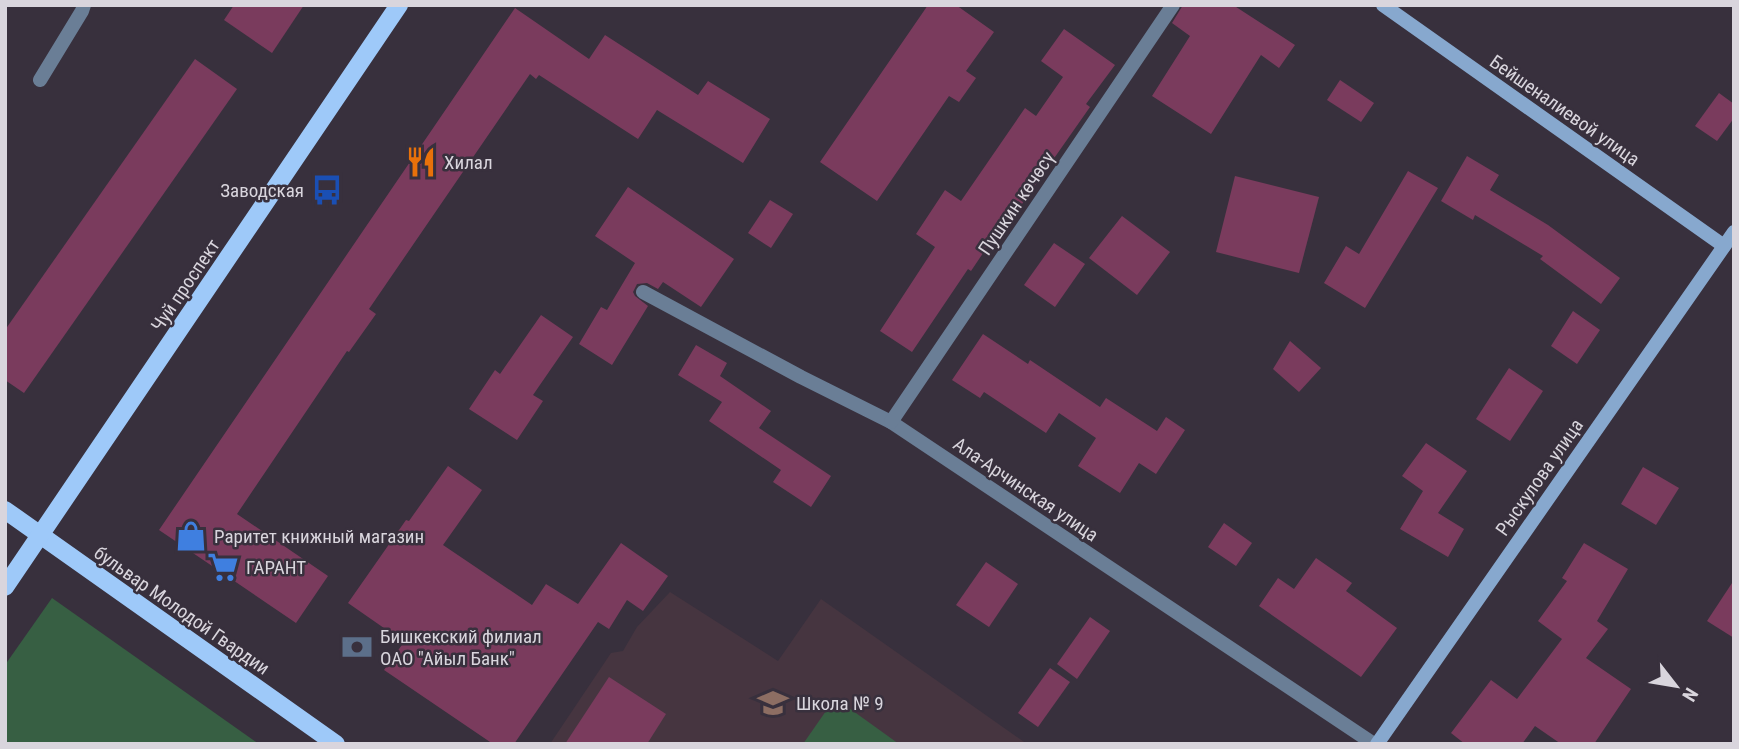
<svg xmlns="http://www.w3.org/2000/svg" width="1739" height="749" font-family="'Roboto Condensed',sans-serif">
	<rect width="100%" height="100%" fill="#38303d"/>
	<!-- education -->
	<polygon fill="#463540" points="670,592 778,661 821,599 1027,744 550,744 611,653 623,651 637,627"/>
	<!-- green -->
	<g fill="#375f43">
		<polygon points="52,598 259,744 5,744 5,665"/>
		<polygon points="835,698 899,744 803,744"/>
	</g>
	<!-- building -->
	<g fill="#7a3b5d">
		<polygon points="234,5 304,5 272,53 224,20"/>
		<polygon points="928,5 956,5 994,32 966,71 976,78 959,102 949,96 877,201 820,162"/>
		<polygon points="1183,5 1233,5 1295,45 1279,68 1261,55 1211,134 1152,96 1190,36 1172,23"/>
		<polygon points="515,8 589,59 605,35 698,95 708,81 770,119 743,163 657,110 638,139 539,75 536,79 530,74 369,309 376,314 349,352 347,351 237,514 328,576 296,623 159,530"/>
		<polygon points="1064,29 1115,65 1086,104 1090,107 1022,204 1018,201 971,271 968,269 912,352 880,331 935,247 916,234 945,190 961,201 1025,108 1036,116 1063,77 1041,61"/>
		<polygon points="195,59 237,89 24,393 5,380 5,330"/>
		<polygon points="1340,80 1374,103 1361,122 1327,100"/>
		<polygon points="1719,93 1734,104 1734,118 1717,141 1695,126"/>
		<polygon points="1467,156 1499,175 1490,190 1548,225 1620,278 1601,304 1540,259 1543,256 1475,215 1473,220 1441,201"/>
		<polygon points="1408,171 1438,188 1365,308 1324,283 1346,246 1359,254"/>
		<polygon points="1235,176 1319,197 1299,273 1216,252"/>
		<polygon points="628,187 734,259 701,307 663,282 658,289 647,283 637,284 633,292 635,296 648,306 612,365 579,344 601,307 607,310 635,263 595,236"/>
		<polygon points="770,200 793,214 771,248 748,233"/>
		<polygon points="1122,216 1170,252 1137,295 1089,258"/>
		<polygon points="1054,243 1085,264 1055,307 1024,285"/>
		<polygon points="1573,311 1600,330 1577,364 1551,346"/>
		<polygon points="541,315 573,337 533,395 543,401 517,440 469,409 495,370 500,374"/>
		<polygon points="983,334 1028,364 1030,360 1100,407 1106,398 1157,431 1166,417 1185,430 1156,474 1139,463 1120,493 1078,466 1096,438 1059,413 1046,433 984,392 980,398 952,380"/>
		<polygon points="1290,341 1321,368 1299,392 1273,369"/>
		<polygon points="696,345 727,363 720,376 771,411 759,428 831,476 811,507 773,482 781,470 709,421 722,402 678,375"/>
		<polygon points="1509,368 1543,391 1510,441 1476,419"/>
		<polygon points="1426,443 1467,471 1438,513 1464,529 1448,557 1400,529 1423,491 1402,476"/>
		<polygon points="448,466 482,490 443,545 532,605 546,584 578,604 621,543 668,576 643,611 627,600 609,629 598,622 514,744 493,744 384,670 404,642 348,603 406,520 409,521"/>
		<polygon points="1643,467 1679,488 1656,525 1621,504"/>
		<polygon points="1224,523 1252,543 1236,566 1208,547"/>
		<polygon points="1584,543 1628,569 1597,621 1608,629 1586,658 1631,689 1594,744 1561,744 1535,726 1522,744 1465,744 1451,733 1491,680 1517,699 1562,639 1538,621 1567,581 1562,578"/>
		<polygon points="1316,558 1352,583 1346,591 1397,628 1361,677 1259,606 1278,578 1294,589"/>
		<polygon points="986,562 1018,584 989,627 956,605"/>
		<polygon points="1734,580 1734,638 1707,621"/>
		<polygon points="1090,617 1110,631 1077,679 1057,664"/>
		<polygon points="1050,668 1070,682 1038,727 1018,713"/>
		<polygon points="609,677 666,714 647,744 565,744"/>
	</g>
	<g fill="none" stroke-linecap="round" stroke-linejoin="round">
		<!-- street -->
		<g stroke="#6a7e96" stroke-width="14">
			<polyline points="40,80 82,11 84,5"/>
			<polyline points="643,292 801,377 891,422 1374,744"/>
			<polyline points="891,422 1173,5"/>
		</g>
		<!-- secondary -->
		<g stroke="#87a8ce" stroke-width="14">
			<polyline points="1383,5 1724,246"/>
			<polyline points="1377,744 1734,232"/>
		</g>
		<!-- primary -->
		<g stroke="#9ec9f9" stroke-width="18">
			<polyline points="5,510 336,744"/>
			<polyline points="5,587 399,5"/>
		</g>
	</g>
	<!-- icons -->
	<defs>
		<g id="restaurant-bare" transform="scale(2.415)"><path d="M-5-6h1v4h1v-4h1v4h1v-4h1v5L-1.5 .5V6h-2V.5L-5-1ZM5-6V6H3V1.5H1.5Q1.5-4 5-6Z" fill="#e8710a" stroke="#38303d" stroke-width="2.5" paint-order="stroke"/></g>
		<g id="bus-bare" transform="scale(2.415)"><path d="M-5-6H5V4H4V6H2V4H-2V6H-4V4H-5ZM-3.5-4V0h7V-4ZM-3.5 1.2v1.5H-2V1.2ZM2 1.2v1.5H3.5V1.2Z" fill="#1a4fb4" stroke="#38303d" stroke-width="2.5" paint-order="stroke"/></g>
		<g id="shop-bare" transform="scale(2.415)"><path d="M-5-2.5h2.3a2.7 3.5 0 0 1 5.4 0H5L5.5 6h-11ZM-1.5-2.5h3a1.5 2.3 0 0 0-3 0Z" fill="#3f7fe0" stroke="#38303d" stroke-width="2.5" paint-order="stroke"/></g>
		<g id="supermarket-bare" transform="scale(2.415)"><path d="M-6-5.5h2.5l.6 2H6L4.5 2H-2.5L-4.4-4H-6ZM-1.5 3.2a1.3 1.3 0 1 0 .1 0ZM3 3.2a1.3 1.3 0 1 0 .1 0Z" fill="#3f7fe0" stroke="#38303d" stroke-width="2.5" paint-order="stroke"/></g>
		<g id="bank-bare" transform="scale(2.415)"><path d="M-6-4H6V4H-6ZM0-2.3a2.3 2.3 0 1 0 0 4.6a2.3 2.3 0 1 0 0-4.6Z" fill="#5c6f8a" stroke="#38303d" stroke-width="2.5" paint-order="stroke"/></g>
		<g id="school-bare" transform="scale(2.415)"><path d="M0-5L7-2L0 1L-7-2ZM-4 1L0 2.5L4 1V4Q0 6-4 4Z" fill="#8d6e63" stroke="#38303d" stroke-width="2.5" paint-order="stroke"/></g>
	</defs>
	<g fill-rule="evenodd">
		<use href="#restaurant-bare" x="421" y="162"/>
		<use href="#bus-bare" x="327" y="190"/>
		<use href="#shop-bare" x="191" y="536"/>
		<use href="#supermarket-bare" x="223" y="567"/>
		<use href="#bank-bare" x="357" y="647"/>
		<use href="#school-bare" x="773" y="703"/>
	</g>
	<g text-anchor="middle" stroke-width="5" stroke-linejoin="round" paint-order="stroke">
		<!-- street labels -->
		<g font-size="19" fill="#d9d5dd" stroke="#38303d">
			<text transform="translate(1565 110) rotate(35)" y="7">Бейшеналиевой улица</text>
			<text transform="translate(1016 203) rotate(-56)" y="7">Пушкин көчөсү</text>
			<text transform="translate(185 285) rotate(-56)" y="7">Чуй проспект</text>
			<text transform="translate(1539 477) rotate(-55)" y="7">Рыскулова улица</text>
			<text transform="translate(1026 489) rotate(34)" y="7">Ала-Арчинская улица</text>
			<text transform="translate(182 610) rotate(35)" y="7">бульвар Молодой Гвардии</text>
		</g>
		<!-- poi labels -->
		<g font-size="19" fill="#d9d5dd" stroke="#38303d" text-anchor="start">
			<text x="444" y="169">Хилал</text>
			<text x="304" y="197" text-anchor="end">Заводская</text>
			<text x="214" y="543">Раритет книжный магазин</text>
			<text x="246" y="574">ГАРАНТ</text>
			<text x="380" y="643">Бишкекский филиал<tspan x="380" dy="22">ОАО "Айыл Банк"</tspan></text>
			<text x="796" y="710">Школа № 9</text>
		</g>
	</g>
	<!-- border -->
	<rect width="1739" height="749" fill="none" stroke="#d9d5dd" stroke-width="14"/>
	<!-- north arrow -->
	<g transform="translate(1676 686) rotate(121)" stroke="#38303d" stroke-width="5" paint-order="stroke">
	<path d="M0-5L12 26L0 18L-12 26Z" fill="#d9d5dd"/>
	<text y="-10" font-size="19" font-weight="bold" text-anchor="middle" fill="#d9d5dd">N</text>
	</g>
</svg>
